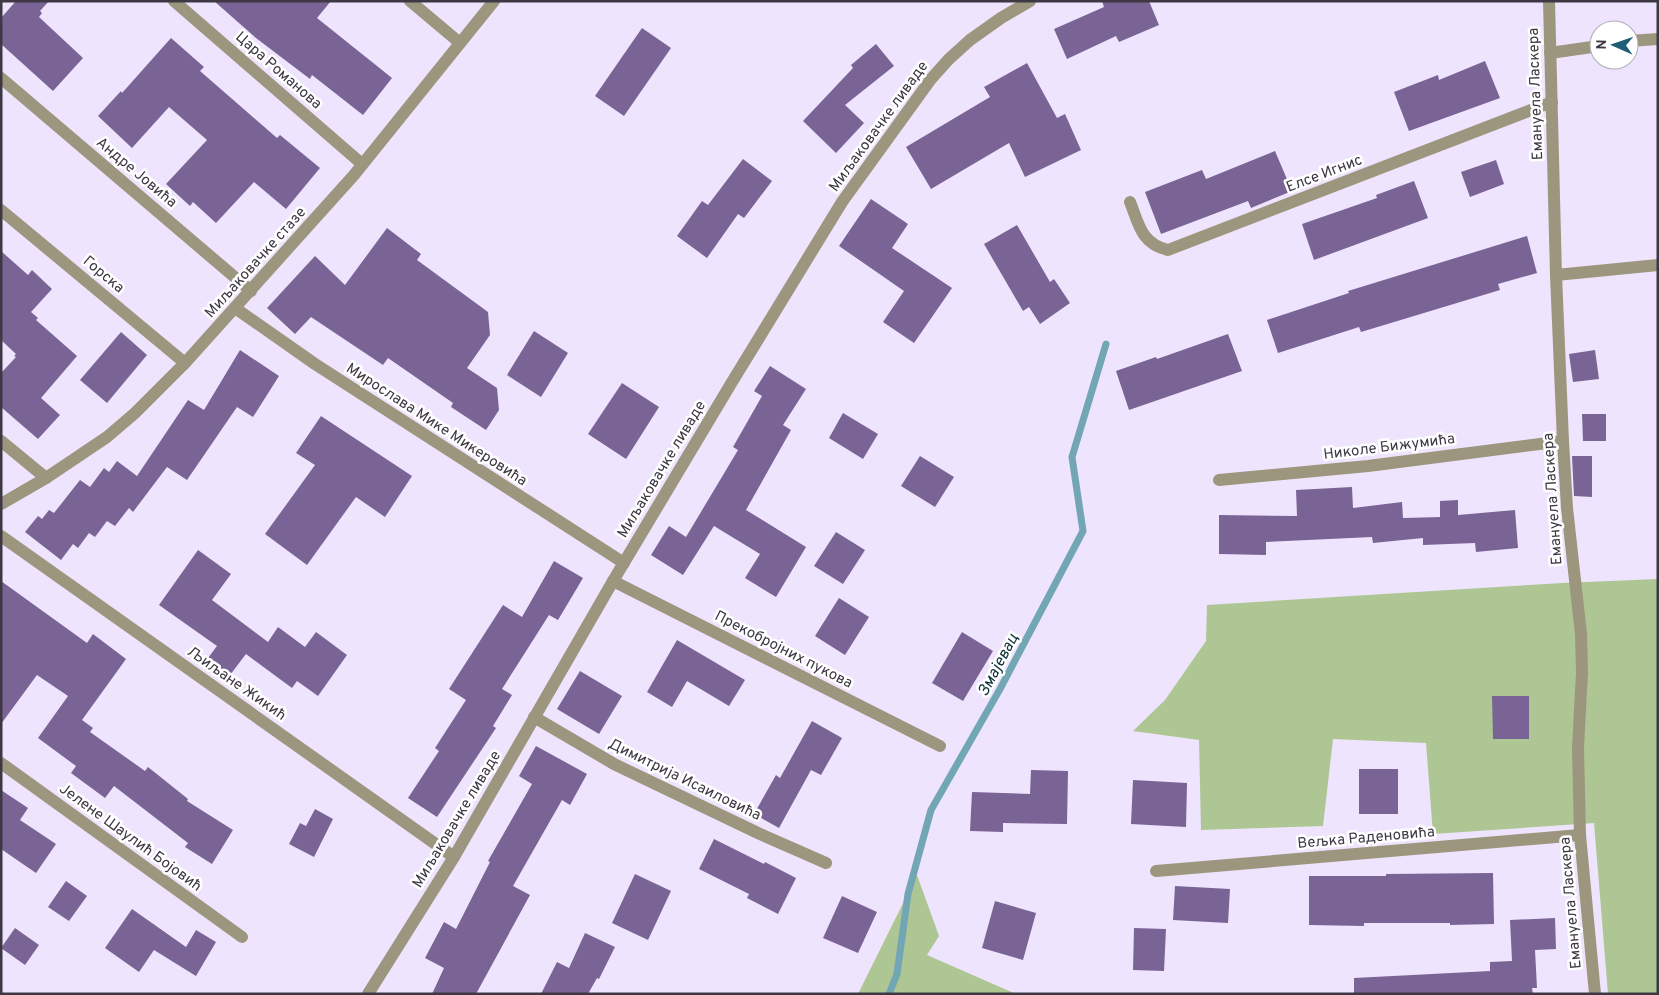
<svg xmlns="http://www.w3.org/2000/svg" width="1659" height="995" font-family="Overpass,sans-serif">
	<rect width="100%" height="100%" fill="#efe4fd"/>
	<!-- green -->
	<g fill="#aec693">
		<polygon points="1658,579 1658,994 1608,994 1594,823 1433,834 1426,743 1333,739 1323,826 1201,830 1199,740 1133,731 1165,700 1206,641 1207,605 1562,583"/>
		<polygon points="917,875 939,936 927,955 1016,994 858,994"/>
	</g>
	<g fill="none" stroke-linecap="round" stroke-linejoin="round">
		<!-- stream -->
		<polyline stroke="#72a6b5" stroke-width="7" points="889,994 897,974 908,894 931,810 1000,689 1083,531 1072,457 1106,344"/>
	</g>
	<!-- building -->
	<g fill="#7a6495">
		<polygon points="16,1 49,1 40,11 42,13 39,17 83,58 53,91 1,44 1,18"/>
		<polygon points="214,1 331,1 317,18 392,78 363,115 312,75 310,79 256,38"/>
		<polygon points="1102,1 1149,1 1159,25 1119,42 1116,36 1067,59 1054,29 1104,7"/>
		<polygon points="642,28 671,48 624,116 595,96"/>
		<polygon points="171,38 204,67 200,71 277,138 280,135 320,168 286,209 254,182 216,223 193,202 190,206 166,184 207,140 169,107 132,148 98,116 121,91 122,93"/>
		<polygon points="876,44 894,66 845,105 864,123 836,153 803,121 853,68 851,65"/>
		<polygon points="1485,61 1500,98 1409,131 1394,92 1438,75 1439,80"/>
		<polygon points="1027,63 1057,118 1065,114 1081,150 1025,177 1009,143 931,189 906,147 990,97 984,87"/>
		<polygon points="1275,151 1292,191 1251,208 1248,201 1161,234 1145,192 1202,170 1206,179"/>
		<polygon points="743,159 772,181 744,218 738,214 707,258 677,236 702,201 708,205"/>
		<polygon points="1496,160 1504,184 1470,197 1461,172"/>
		<polygon points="1414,181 1428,218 1314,260 1302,224 1377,198 1376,195"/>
		<polygon points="871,199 908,224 892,248 952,288 914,343 883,322 904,291 839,246"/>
		<polygon points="1017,225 1050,282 1054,279 1070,303 1040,324 1029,307 1023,311 984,244"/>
		<polygon points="387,228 421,254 417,260 488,312 490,335 467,368 497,388 499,410 486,430 451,407 453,403 388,358 383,365 311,317 295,334 267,308 315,256 345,285"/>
		<polygon points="1527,236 1537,273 1498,284 1500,290 1361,332 1359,327 1278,353 1267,320 1349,293 1348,291"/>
		<polygon points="1,251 28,275 32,270 52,289 31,312 38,318 36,320 77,356 41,398 60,415 38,439 1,407 1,373 16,357 14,356 16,354 1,340"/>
		<polygon points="534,331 568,353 541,397 507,375"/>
		<polygon points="121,332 147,355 107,403 80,380"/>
		<polygon points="1228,334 1242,371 1129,410 1116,371 1156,357 1157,359"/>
		<polygon points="240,350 279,376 253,417 237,407 187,480 167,467 133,512 129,508 115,526 107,521 95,537 89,533 78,548 73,544 61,560 25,532 38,516 42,519 49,510 54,513 80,480 90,487 104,468 109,472 117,461 137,476 188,400 204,410"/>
		<polygon points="1595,350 1599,379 1573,382 1569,354"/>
		<polygon points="770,366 806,389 783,425 791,430 746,510 806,547 776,597 745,578 760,554 714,526 683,575 651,555 669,526 686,537 738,450 733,447 762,396 754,391"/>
		<polygon points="622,383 659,407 626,459 588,434"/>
		<polygon points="843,413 878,434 863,459 829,438"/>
		<polygon points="1582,414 1606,414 1606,441 1583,441"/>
		<polygon points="321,416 412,476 385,517 356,497 307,565 265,534 315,465 296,453"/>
		<polygon points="920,456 954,477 935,507 901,486"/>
		<polygon points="1572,456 1592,456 1592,497 1574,496"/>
		<polygon points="1352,487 1353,508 1402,502 1403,518 1440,517 1440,501 1458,500 1458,515 1515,510 1518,548 1476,552 1475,543 1423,545 1423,538 1373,543 1372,537 1266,542 1266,555 1219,554 1219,515 1297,516 1296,490"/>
		<polygon points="836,532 865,550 843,584 814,566"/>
		<polygon points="198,550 231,574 212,600 268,642 278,627 305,647 316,632 347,655 318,696 297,681 292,688 246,654 230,675 208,658 217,646 159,605"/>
		<polygon points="554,561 583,578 558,620 549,615 502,689 512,695 493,726 496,728 437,817 408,798 439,751 435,748 466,700 449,689 503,605 522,617"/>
		<polygon points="1,581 87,643 93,634 126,659 82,720 93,728 90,732 145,771 148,767 188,799 187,801 233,830 212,864 185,847 188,843 114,786 105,798 71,773 76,766 38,738 68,696 37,675 1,724"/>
		<polygon points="839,598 869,617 845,655 815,636"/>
		<polygon points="962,632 993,651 963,701 932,683"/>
		<polygon points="677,640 745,680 729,706 687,681 672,707 647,692"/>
		<polygon points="580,671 622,696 599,734 557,709"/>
		<polygon points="1492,696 1529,696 1529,739 1493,739"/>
		<polygon points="812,721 842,738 821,775 811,770 779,828 754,814 776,775 780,778"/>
		<polygon points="536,746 587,774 570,805 562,800 513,886 530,895 476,994 432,994 444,968 425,958 444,922 456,929 490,862 488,861 532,784 519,776"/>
		<rect x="1359" y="769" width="39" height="45"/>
		<polygon points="1031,770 1068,771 1067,824 1003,823 1003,832 970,831 972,792 1030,794"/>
		<polygon points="1133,780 1187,783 1186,827 1131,824"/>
		<polygon points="1,790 28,808 20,820 56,844 36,873 1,849"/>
		<polygon points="315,809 333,819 314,857 289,844 300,823 306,826"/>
		<polygon points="714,839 764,864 765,862 796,878 778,914 747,898 749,894 699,869"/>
		<polygon points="1493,873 1494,924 1450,925 1450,923 1364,923 1364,926 1309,925 1309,876 1386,876 1386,874"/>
		<polygon points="635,874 671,891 648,940 612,923"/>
		<polygon points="66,881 87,896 69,921 48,907"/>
		<polygon points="1175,886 1230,889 1228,923 1173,920"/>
		<polygon points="842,896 877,912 858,953 823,938"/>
		<polygon points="995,901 1036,913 1023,960 982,948"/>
		<polygon points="132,909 186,947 196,930 216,942 196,976 154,950 139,972 105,948"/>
		<polygon points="1555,918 1556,949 1535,950 1537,988 1532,988 1533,994 1354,994 1354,978 1490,971 1490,962 1512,961 1510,920"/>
		<polygon points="15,928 39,945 25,965 1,948"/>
		<polygon points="1134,928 1166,929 1164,971 1133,970"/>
		<polygon points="585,933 615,947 599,979 597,978 588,994 541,994 557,962 569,968"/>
	</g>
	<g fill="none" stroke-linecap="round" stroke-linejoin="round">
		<!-- minor -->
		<g stroke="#9d967e" stroke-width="12">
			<polyline points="174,1 362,164"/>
			<polyline points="410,1 460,43"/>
			<polyline points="1549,1 1556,275 1563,441 1567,508 1581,634 1582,672 1578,748 1580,835 1595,994"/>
			<polyline points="1629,41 1658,39"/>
			<polyline points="1550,53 1599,46"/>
			<polyline points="1,78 251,291"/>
			<path d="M 1130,202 C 1139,224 1141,244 1168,250 L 1552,102"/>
			<polyline points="1,210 185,363"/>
			<polyline points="1556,275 1658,265"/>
			<polyline points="235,308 315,364 624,563"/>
			<polyline points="1,441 46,478"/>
			<polyline points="1219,480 1368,466 1563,441"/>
			<polyline points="1,504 46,478 107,437 135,413 185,363 354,175 494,1"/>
			<polyline points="1,536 454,857"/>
			<polyline points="613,581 940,746"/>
			<polyline points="534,717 614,764 760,834 826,863"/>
			<polyline points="1,763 242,937"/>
			<polyline points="1156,871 1580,835"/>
			<polyline points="368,994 454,857 613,581 732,382 842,202 931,79 949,59 970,40 1001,18 1030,1"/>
		</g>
	</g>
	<g text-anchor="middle" stroke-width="5" stroke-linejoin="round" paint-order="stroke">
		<!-- street labels -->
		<g font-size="15" fill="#3d3844" stroke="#fff">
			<text transform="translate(279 70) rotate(41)" y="5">Цара Романова</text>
			<text transform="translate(1535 94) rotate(-92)" y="5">Емануела Ласкера</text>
			<text transform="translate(878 126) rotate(-54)" y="5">Миљаковачке ливаде</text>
			<text transform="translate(137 172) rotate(40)" y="5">Андре Јовића</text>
			<text transform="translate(1324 173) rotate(-21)" y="5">Елсе Игнис</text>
			<text transform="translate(255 262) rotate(-48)" y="5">Миљаковачке стазе</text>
			<text transform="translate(104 274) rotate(40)" y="5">Горска</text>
			<text transform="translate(437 424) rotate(33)" y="5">Мирослава Мике Микеровића</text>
			<text transform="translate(1389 446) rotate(-7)" y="5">Николе Бижумића</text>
			<text transform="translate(661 469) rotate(-59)" y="5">Миљаковачке ливаде</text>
			<text transform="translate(1552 499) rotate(-94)" y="5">Емануела Ласкера</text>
			<text transform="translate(784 649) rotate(27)" y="5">Прекобројних пукова</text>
			<text transform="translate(237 683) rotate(35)" y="5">Љиљане Жикић</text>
			<text transform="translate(685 779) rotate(26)" y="5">Димитрија Исаиловића</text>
			<text transform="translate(456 819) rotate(-59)" y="5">Миљаковачке ливаде</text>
			<text transform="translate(131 837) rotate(36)" y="5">Јелене Шаулић Бојовић</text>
			<text transform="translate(1366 837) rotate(-5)" y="5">Вељка Раденовића</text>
			<text transform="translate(1570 903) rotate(-95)" y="5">Емануела Ласкера</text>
		</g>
		<!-- water labels -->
		<g font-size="16" font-style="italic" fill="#0a3038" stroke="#fff">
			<text transform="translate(997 664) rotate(-62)" y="6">Змајевац</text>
		</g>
	</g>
	<!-- border -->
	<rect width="1659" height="995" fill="none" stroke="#3d3844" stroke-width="5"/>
	<!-- north arrow -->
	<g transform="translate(1614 45) rotate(272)"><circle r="24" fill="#ffffff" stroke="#b1afb4"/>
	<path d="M0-4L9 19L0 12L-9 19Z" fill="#1f5e74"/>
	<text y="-8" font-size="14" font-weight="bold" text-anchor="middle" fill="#3d3844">N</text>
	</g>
</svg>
